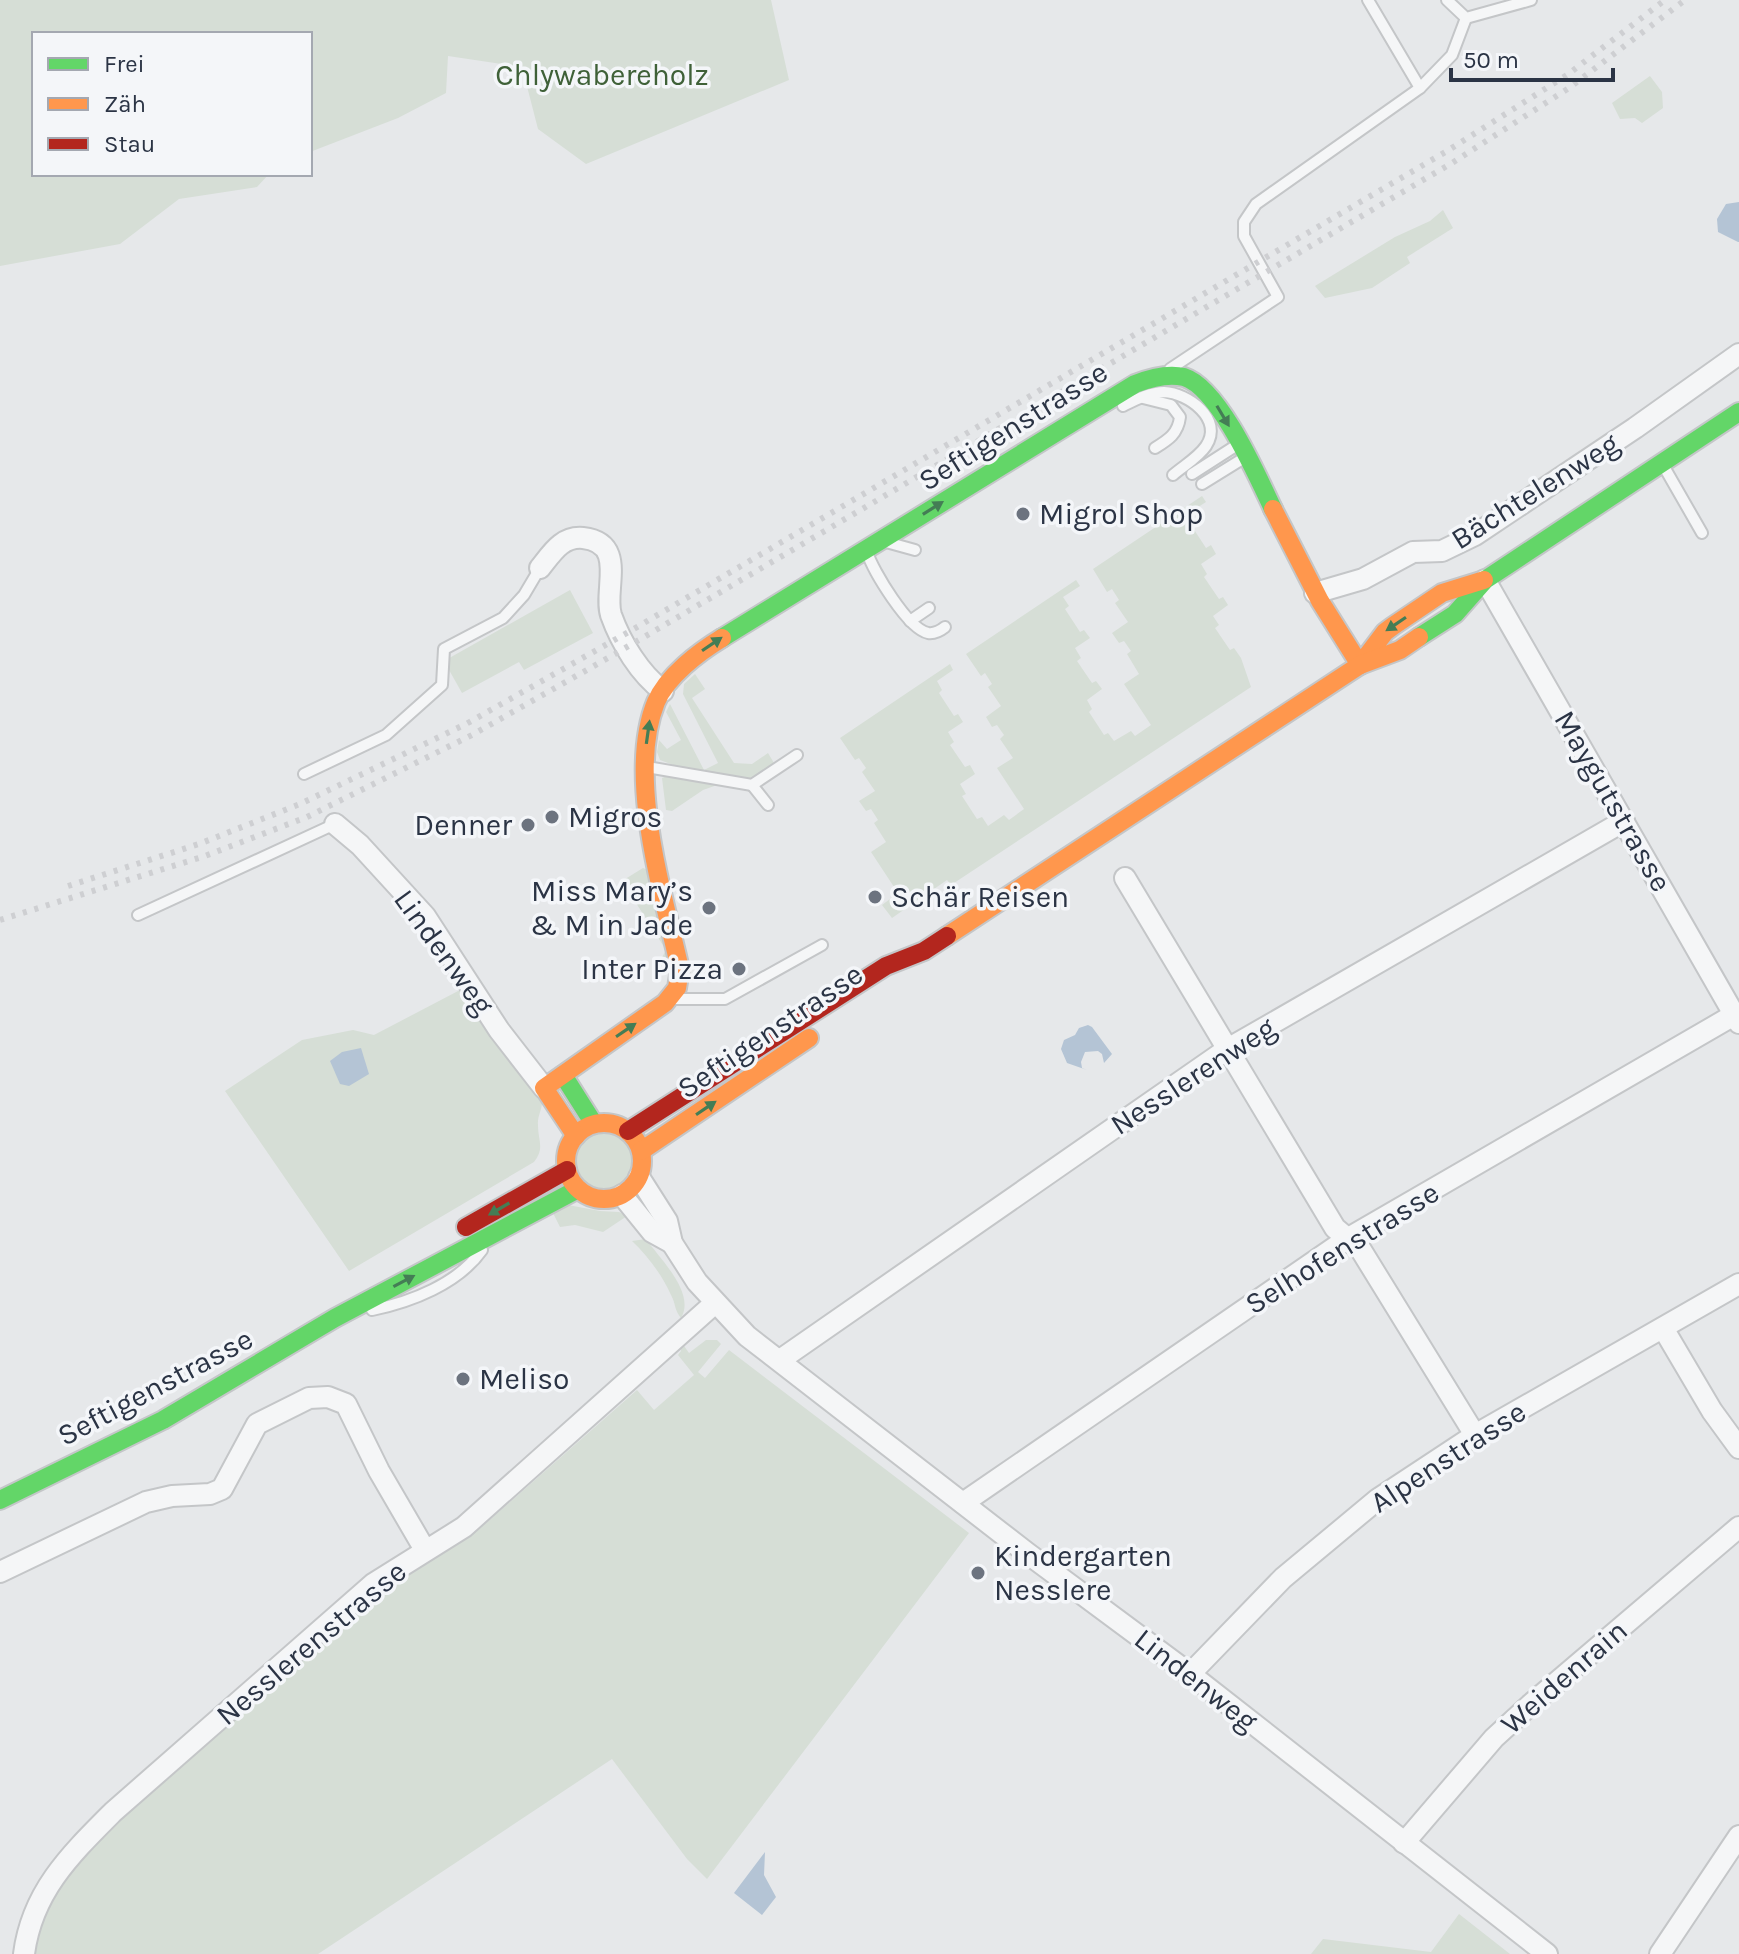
<svg xmlns="http://www.w3.org/2000/svg" width="1739" height="1954" font-family="Karla,sans-serif">
	<rect width="100%" height="100%" fill="#e6e8ea"/>
	<!-- green -->
	<g fill="#d6ded6">
		<polygon points="0,0 771,0 789,80 586,164 538,129 522,67 448,56 446,93 398,118 310,152 310,34 34,34 34,174 269,174 257,187 179,199 120,244 0,266"/>
		<polygon points="1650,76 1662,92 1663,108 1642,123 1635,118 1620,119 1612,103"/>
		<polygon points="1443,210 1453,228 1407,257 1410,263 1372,288 1325,298 1315,286 1395,237 1430,221"/>
		<polygon points="1202,496 1206,502 1189,513 1195,522 1191,525 1206,548 1211,545 1216,554 1201,564 1207,574 1204,577 1219,599 1223,597 1228,605 1213,616 1219,625 1215,628 1230,650 1234,648 1241,658 1251,687 951,885 947,880 892,918 882,905 898,893 871,852 886,842 874,823 878,820 871,809 866,811 859,801 875,791 862,772 866,768 859,758 855,760 840,738 950,664 953,670 937,681 942,690 939,693 954,716 958,714 963,722 948,732 954,742 950,745 965,767 970,765 975,774 960,784 966,794 962,796 977,819 982,817 988,826 1004,815 1009,820 1024,809 997,768 1013,758 1000,739 1004,735 997,725 992,727 986,717 1001,706 988,687 992,684 985,673 981,676 966,654 1076,580 1080,586 1063,597 1069,606 1065,609 1080,632 1084,630 1090,638 1075,648 1081,658 1077,661 1092,683 1096,681 1102,689 1087,700 1092,709 1089,712 1104,735 1108,733 1114,741 1131,731 1135,736 1151,725 1124,684 1139,674 1127,654 1131,651 1124,641 1119,643 1112,633 1128,622 1115,603 1119,600 1112,589 1107,592 1093,569"/>
		<polygon points="570,590 593,633 524,670 519,662 462,693 444,661"/>
		<polygon points="695,674 705,689 692,698 734,763 752,764 768,753 774,763 749,780 676,766 660,760 657,752 659,740 667,749 681,740 666,712 670,704 704,770 718,763 683,694 684,684"/>
		<polygon points="667,776 720,784 703,790 672,811 666,810 662,778"/>
		<polygon points="643,868 650,871 669,956 669,969 667,973 662,972 658,965 666,950 622,881"/>
		<path d="M 460,990 L 542,1099 C 543,1109 537,1116 538,1125 C 538,1141 545,1148 534,1162 L 349,1271 L 225,1091 L 302,1040 L 353,1030 L 374,1035 Z"/>
		<circle cx="604" cy="1161" r="28"/>
		<polygon points="568,1205 600,1211 619,1212 627,1216 603,1232 575,1225 560,1227 553,1213"/>
		<path d="M 646,1239 C 660,1259 696,1293 681,1318 C 674,1310 676,1304 671,1295 C 662,1275 648,1256 632,1241 Z"/>
		<polygon points="706,1340 717,1340 721,1344 698,1372 705,1378 729,1350 969,1533 707,1879 687,1859 612,1759 318,1954 31,1954 48,1897 101,1833 269,1684 286,1675 383,1589 477,1531 637,1390 654,1410 694,1375 678,1355 681,1351 679,1345 682,1343 689,1353"/>
		<polygon points="1459,1914 1510,1954 1311,1954 1323,1939 1431,1952"/>
	</g>
	<!-- water -->
	<g fill="#b4c4d5">
		<polygon points="1739,202 1739,242 1738,242 1718,232 1717,219 1726,204"/>
		<polygon points="1088,1025 1092,1027 1112,1054 1104,1063 1102,1054 1098,1051 1085,1052 1081,1062 1082,1068 1087,1070 1067,1063 1061,1049 1064,1040 1075,1035 1079,1028"/>
		<polygon points="361,1048 369,1074 349,1086 340,1084 330,1061 342,1052"/>
		<polygon points="765,1852 764,1875 776,1897 762,1915 734,1893"/>
	</g>
	<g fill="none" stroke-linecap="round" stroke-linejoin="round">
		<!-- lane casing -->
		<g stroke="#c4c6c8" stroke-width="14">
			<g id="lane">
				<polyline points="1368,0 1420,88"/>
				<polyline points="1447,0 1466,18 1531,0"/>
				<polyline points="1170,369 1278,297 1244,236 1244,222 1256,204 1420,88 1452,55 1466,18"/>
				<path d="M 1143,398 L 1171,405 L 1180,417 C 1178,434 1168,440 1155,448"/>
				<path d="M 1123,406 C 1135,400 1150,392 1164,392 C 1188,393 1224,419 1206,446 C 1198,458 1183,466 1173,475"/>
				<polyline points="1663,465 1702,533"/>
				<polyline points="1192,474 1237,445"/>
				<polyline points="1202,484 1244,458"/>
				<polyline points="886,542 915,550"/>
				<path d="M 867,552 C 873,571 908,629 928,633 C 935,634 940,631 945,627"/>
				<polyline points="910,621 929,608"/>
				<polyline points="647,767 752,785 797,755"/>
				<polyline points="304,774 386,735 442,685 444,649 503,618 524,595 540,568"/>
				<polyline points="752,785 768,805"/>
				<polyline points="138,915 335,824"/>
				<polyline points="674,999 725,999 822,945"/>
				<path d="M 372,1310 C 411,1302 458,1284 482,1250"/>
			</g>
		</g>
		<!-- street casing -->
		<g stroke="#c4c6c8" stroke-width="24">
			<g id="street">
				<path d="M 540,568 C 552,553 562,536 583,538 C 628,543 603,590 611,615 C 621,643 640,674 663,691"/>
				<polyline points="1485,580 1739,1023"/>
				<polyline points="1315,593 1363,579 1413,552 1442,551 1475,535 1635,428 1739,354"/>
				<polyline points="335,824 360,845 425,916 499,1030 544,1088"/>
				<polyline points="1125,878 1335,1228 1361,1250 1475,1435"/>
				<polyline points="639,1177 667,1221 672,1243 697,1282 747,1336 1027,1553 1190,1674 1547,1954"/>
				<polyline points="622,1195 652,1232 672,1243"/>
				<polyline points="1663,1328 1712,1411 1739,1448"/>
				<polyline points="780,1360 1226,1050 1624,821"/>
				<polyline points="963,1503 1347,1239 1734,1015"/>
				<polyline points="0,1572 146,1502 172,1496 210,1494 222,1489 257,1424 309,1398 328,1397 346,1404 379,1471 425,1550"/>
				<polyline points="1190,1674 1283,1578 1378,1499 1475,1435 1739,1284"/>
				<polyline points="1404,1843 1494,1738 1530,1705 1739,1527"/>
				<path d="M 24,1954 C 32,1892 70,1855 113,1812 L 373,1584 L 464,1527 L 715,1303"/>
				<polyline points="1660,1954 1739,1836"/>
			</g>
		</g>
		<!-- fast casing -->
		<g stroke="#c4c6c8" stroke-width="22">
			<g id="fast">
				<polyline points="1419,637 1455,614 1485,580 1739,412"/>
				<path d="M 722,638 L 1135,384 C 1150,378 1167,373 1184,377 C 1219,388 1257,475 1273,509"/>
				<polyline points="563,1075 594,1124"/>
				<polyline points="0,1500 163,1420 335,1318 578,1189"/>
			</g>
		</g>
		<!-- slow casing -->
		<g stroke="#c4c6c8" stroke-width="22">
			<g id="slow">
				<polyline points="1273,509 1320,601 1360,665"/>
				<polyline points="1360,665 1385,632 1393,626 1442,593 1484,580"/>
				<polyline points="947,936 1360,665 1400,650 1419,637"/>
				<circle cx="604" cy="1161" r="38"/>
				<path d="M 576,1136 L 544,1088 L 665,1003 L 677,988 L 680,969 C 663,893 626,775 656,702 C 667,676 699,652 722,638"/>
				<polyline points="641,1151 809,1038"/>
			</g>
		</g>
		<!-- jam casing -->
		<g stroke="#c4c6c8" stroke-width="22">
			<g id="jam">
				<polyline points="628,1131 886,966 924,951 947,936"/>
				<polyline points="466,1227 567,1170"/>
			</g>
		</g>
		<!-- lane -->
		<use href="#lane" stroke="#f5f6f7" stroke-width="10"/>
		<!-- street -->
		<use href="#street" stroke="#f5f6f7" stroke-width="20"/>
		<!-- fast -->
		<use href="#fast" stroke="#63d668" stroke-width="18"/>
		<!-- slow -->
		<use href="#slow" stroke="#ff974d" stroke-width="18"/>
		<!-- jam -->
		<use href="#jam" stroke="#b3261e" stroke-width="18"/>
		<!-- rail -->
		<g stroke="#cecfd2" stroke-width="6" stroke-dasharray="4 8" stroke-linecap="butt">
			<polyline points="68,886 199,844 300,804 466,724 632,630 1447,151 1567,75 1665,0"/>
			<polyline points="0,920 205,856 307,817 472,735 615,654 1452,163 1569,88 1685,0"/>
		</g>
	</g>
	<!-- one-way arrows -->
	<defs><path id="oneway-solid" d="M-6-.8H1V-3.2L6.5 0L1 3.2V.8H-6Z" transform="scale(2)"/></defs>
	<g fill="#447d55">
		<use href="#oneway-solid" transform="translate(1223 416) rotate(59)"/>
		<use href="#oneway-solid" transform="translate(933 508) rotate(-32)"/>
		<use href="#oneway-solid" transform="translate(1396 624) rotate(146)"/>
		<use href="#oneway-solid" transform="translate(712 644) rotate(-34)"/>
		<use href="#oneway-solid" transform="translate(648 732) rotate(-82)"/>
		<use href="#oneway-solid" transform="translate(626 1030) rotate(-34)"/>
		<use href="#oneway-solid" transform="translate(706 1108) rotate(-34)"/>
		<use href="#oneway-solid" transform="translate(499 1209) rotate(150)"/>
		<use href="#oneway-solid" transform="translate(404 1281) rotate(-28)"/>
	</g>
	<!-- markers -->
	<g fill="#6c737f" stroke="#f4f6f9" stroke-width="3">
		<circle cx="1023" cy="514" r="8"/>
		<circle cx="552" cy="817" r="8"/>
		<circle cx="528" cy="825" r="8"/>
		<circle cx="875" cy="897" r="8"/>
		<circle cx="709" cy="908" r="8"/>
		<circle cx="739" cy="969" r="8"/>
		<circle cx="463" cy="1379" r="8"/>
		<circle cx="978" cy="1573" r="8"/>
	</g>
	<g text-anchor="middle" stroke-width="7" stroke-linejoin="round" paint-order="stroke">
		<!-- park labels -->
		<g font-size="30" fill="#3f6138" stroke="#f4f6f9">
			<text x="602" y="85">Chlywabereholz</text>
		</g>
		<!-- street labels -->
		<g font-size="30" fill="#2b3445" stroke="#f4f6f9">
			<text transform="translate(1013 426) rotate(-32)" y="10">Seftigenstrasse</text>
			<text transform="translate(1535 491) rotate(-32)" y="10">Bächtelenweg</text>
			<text transform="translate(1613 801) rotate(60)" y="10">Maygutstrasse</text>
			<text transform="translate(444 952) rotate(54)" y="10">Lindenweg</text>
			<text transform="translate(770 1031) rotate(-34)" y="10">Seftigenstrasse</text>
			<text transform="translate(1193 1076) rotate(-33)" y="10">Nesslerenweg</text>
			<text transform="translate(1342 1248) rotate(-32)" y="10">Selhofenstrasse</text>
			<text transform="translate(155 1387) rotate(-28)" y="10">Seftigenstrasse</text>
			<text transform="translate(1448 1457) rotate(-33)" y="10">Alpenstrasse</text>
			<text transform="translate(311 1643) rotate(-40)" y="10">Nesslerenstrasse</text>
			<text transform="translate(1564 1677) rotate(-41)" y="10">Weidenrain</text>
			<text transform="translate(1196 1680) rotate(38)" y="10">Lindenweg</text>
		</g>
		<!-- poi labels -->
		<g font-size="30" fill="#2b3445" stroke="#f4f6f9" text-anchor="start">
			<text x="1039" y="524">Migrol Shop</text>
			<text x="568" y="827">Migros</text>
			<text x="512" y="835" text-anchor="end">Denner</text>
			<text x="693" y="901" text-anchor="end">Miss Mary’s<tspan x="693" dy="34">&amp; M in Jade</tspan></text>
			<text x="891" y="907">Schär Reisen</text>
			<text x="723" y="979" text-anchor="end">Inter Pizza</text>
			<text x="479" y="1389">Meliso</text>
			<text x="994" y="1566">Kindergarten<tspan x="994" dy="34">Nesslere</tspan></text>
		</g>
	</g>
	<!-- legend -->
	<rect x="32" y="32" width="280" height="144" fill="#f4f6f9" stroke="#a4a8b1" stroke-width="2"/>
	<rect x="48" y="58" width="40" height="12" fill="#63d668" stroke="#a4a8b1" stroke-width="2"/>
	<text x="104" y="72" font-size="24" fill="#2b3445">Frei</text>
	<rect x="48" y="98" width="40" height="12" fill="#ff974d" stroke="#a4a8b1" stroke-width="2"/>
	<text x="104" y="112" font-size="24" fill="#2b3445">Zäh</text>
	<rect x="48" y="138" width="40" height="12" fill="#b3261e" stroke="#a4a8b1" stroke-width="2"/>
	<text x="104" y="152" font-size="24" fill="#2b3445">Stau</text>
	<!-- scale -->
	<path d="M1451 68v12h162v-12" fill="none" stroke="#2b3445" stroke-width="4"/>
	<text x="1463" y="68" font-size="24" fill="#2b3445" stroke="#f4f6f9" stroke-width="6" paint-order="stroke">50 m</text>
</svg>
